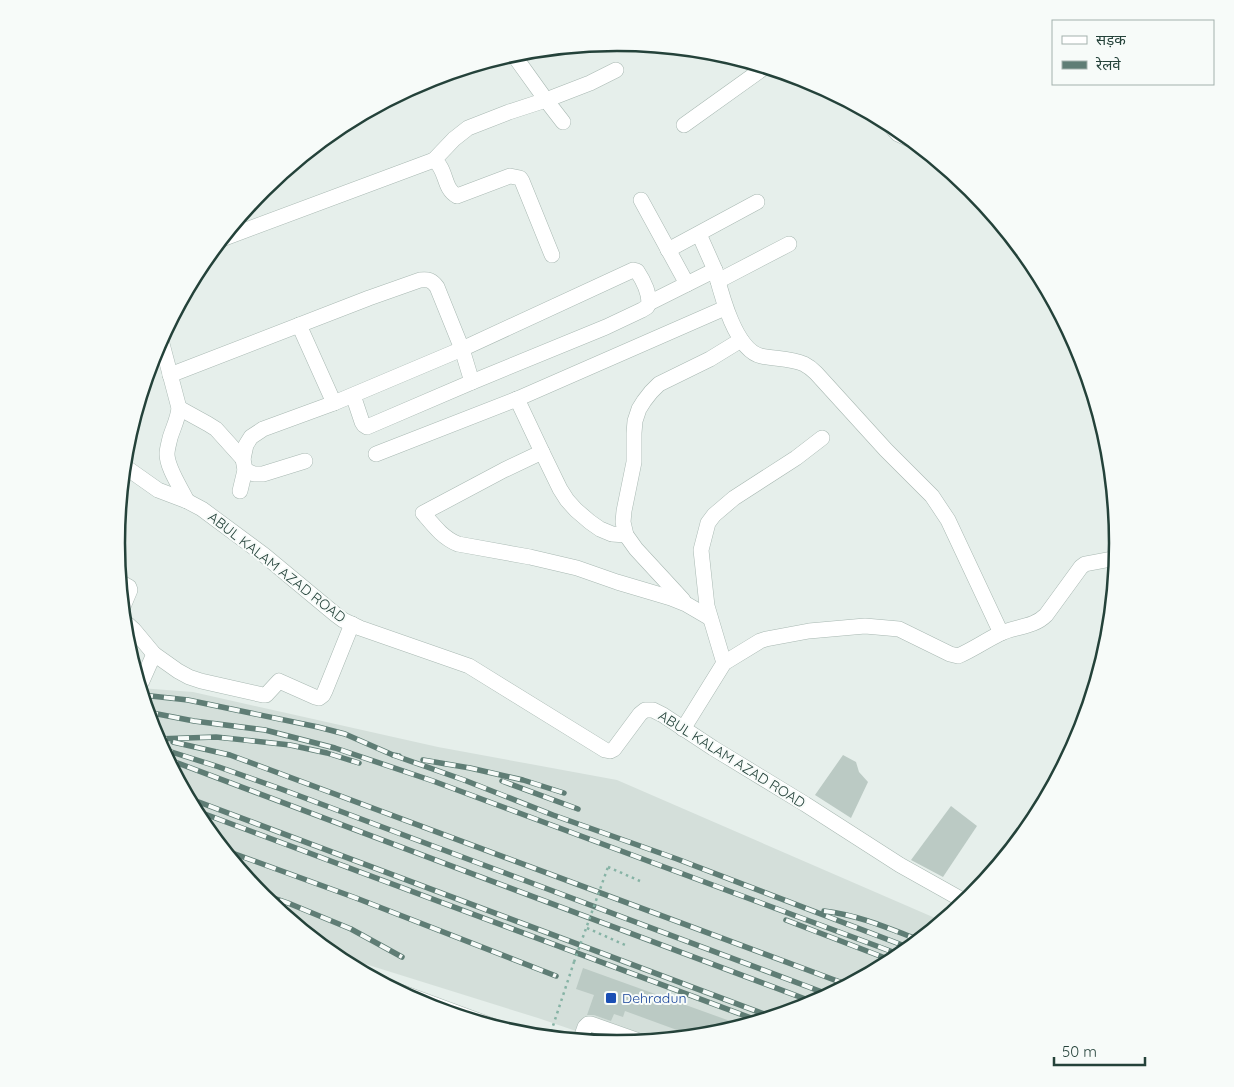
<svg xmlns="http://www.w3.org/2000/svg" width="1234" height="1087" font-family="Quicksand,'Noto Sans Devanagari',sans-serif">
	<rect width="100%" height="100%" fill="#e6efeb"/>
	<!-- built -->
	<polygon fill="#d4dfda" points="140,688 193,692 438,747 617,780 942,921 895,960 808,1006 714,1035 614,1044 538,1018 330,953 263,898 200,822 154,735"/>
	<!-- building -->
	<g fill="#bbcac4">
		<polygon points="843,755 856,762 859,772 868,782 851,818 815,795"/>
		<polygon points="951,806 977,826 943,877 911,860"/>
		<polygon points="583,968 744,1026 714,1035 696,1037 625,1011 623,1017 614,1014 611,1021 594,1015 587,1015 594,995 576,989"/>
	</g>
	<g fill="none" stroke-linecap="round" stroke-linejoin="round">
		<!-- minor casing -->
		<g stroke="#a8b8b2" stroke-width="16">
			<g id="minor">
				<polyline points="513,54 546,100 563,122"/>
				<polyline points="888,123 898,134 911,140"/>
				<polyline points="684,125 765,67"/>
				<polyline points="434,160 454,139 468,128 509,112 546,100 590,83 616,70"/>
				<polyline points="641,200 687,284"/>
				<polyline points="699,234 715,270"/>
				<path d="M 222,239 L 434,160 C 447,169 443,189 457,196 L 510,176 L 520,178 L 522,181 L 552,255"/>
				<polyline points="668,250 757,202"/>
				<polyline points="718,281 789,244"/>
				<path d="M 649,303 L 715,270 C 721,293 735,350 761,356 C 775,359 791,358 804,364 C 808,366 812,369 816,373 L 886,450 L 932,496 L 948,520 L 1001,633"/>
				<polyline points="299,325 334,403"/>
				<path d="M 161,340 L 179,408 C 178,419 173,428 170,438 C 169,443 167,449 167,454 C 167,468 181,488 187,501"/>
				<path d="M 170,375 L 369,298 L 420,280 C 428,279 432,280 437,287 L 462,349 L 472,382"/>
				<polyline points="517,399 542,452"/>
				<polyline points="179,408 208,424 216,429 243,459"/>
				<polyline points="376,454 517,399 725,308"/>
				<polyline points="124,466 158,490 187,501 202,509 264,555 335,614 343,620 360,628 469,666 605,750 610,751 614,749 640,714 645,710 653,710 663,715 713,748 805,804 900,865 966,902"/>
				<polyline points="245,470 254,474 263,474 305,461"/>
				<path d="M 240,491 L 245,470 L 243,459 L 246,445 L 251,437 L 263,429 L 334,403 L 462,349 L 633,270 L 637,271 C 643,280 649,292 649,303 L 647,307 L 642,310 L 606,327 L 472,382 L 367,427 L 364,425 L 362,422 L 353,395"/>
				<path d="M 626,535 L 612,534 L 600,529 L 590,522 L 576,510 L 567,500 L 560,489 L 542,452 L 504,470 L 423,513 C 434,526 443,538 458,544 L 530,557 L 577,568 L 617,582 L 671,598 L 686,604 L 710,618"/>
				<polyline points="120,582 129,587 130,590 122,609"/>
				<polyline points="683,600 636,549 626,535 623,522 624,511 634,462 634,433 635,421 639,409 644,401 651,392 659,384 710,359 741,340"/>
				<polyline points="124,621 134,630 154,654"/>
				<polyline points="724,663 707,606 701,550 708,523 714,515 734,498 796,458 822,438"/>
				<polyline points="138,683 142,681 154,654 178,671 189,677 201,681 263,695 266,695 279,681 315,697 319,698 323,695 325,691 352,624"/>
				<path d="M 683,729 L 724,663 L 760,641 L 766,639 L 809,631 L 865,626 L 899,629 L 950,654 L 958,656 C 972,650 985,641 999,634 C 1015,626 1033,628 1046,615 L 1081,567 L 1085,564 L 1117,558"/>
				<polyline points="395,990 506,1031"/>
				<polyline points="580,1041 585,1027 588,1024 591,1024 642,1042"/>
			</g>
		</g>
		<!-- path -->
		<g stroke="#86b3a5" stroke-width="2.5" stroke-dasharray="2.5 4" stroke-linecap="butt">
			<polyline points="608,867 640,881"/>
			<polyline points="587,928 625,945"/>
			<polyline points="549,1038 574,962"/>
		</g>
		<!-- minor -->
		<use href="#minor" stroke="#fff" stroke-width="15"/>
		<!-- rail casing -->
		<g stroke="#5f7d75" stroke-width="5.5">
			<g id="rail">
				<polyline points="142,695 188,700 318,727 345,734 393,755 399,756"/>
				<polyline points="147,712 194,721 265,730 335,748 433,781 901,955"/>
				<polyline points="156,739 216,737 290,745 327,753 359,763"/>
				<polyline points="173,742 230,755 848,985"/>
				<polyline points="162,749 219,767 281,789 830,995"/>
				<polyline points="393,755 464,780 553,815 677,859 910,948"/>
				<polyline points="167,759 816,1003"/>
				<polyline points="423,760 470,768 523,780 564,793"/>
				<polyline points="502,781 578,809"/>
				<polyline points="188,798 772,1017"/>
				<polyline points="194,810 759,1021"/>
				<polyline points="224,850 356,898 556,976"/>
				<polyline points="259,893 288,903 351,929 402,957"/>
				<path d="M 824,911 C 858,915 888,928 919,940"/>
				<polyline points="786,920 893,961"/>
			</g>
		</g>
		<!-- rail -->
		<use href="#rail" stroke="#f7fbf9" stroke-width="4" stroke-dasharray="11" stroke-linecap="butt"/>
		<!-- path-bridge -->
		<polyline stroke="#86b3a5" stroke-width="2.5" stroke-dasharray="2.5 4" stroke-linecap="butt" points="574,962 608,867"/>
	</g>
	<!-- markers -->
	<rect fill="#1a4fb4" stroke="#f7fbf9" stroke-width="2" x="605" y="992" width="12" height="12" rx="2.5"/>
	<g text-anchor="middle" stroke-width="4" stroke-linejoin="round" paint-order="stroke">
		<!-- street labels -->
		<g font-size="14" fill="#24423a" stroke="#f7fbf9">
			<text transform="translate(277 567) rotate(38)" y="5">ABUL KALAM AZAD ROAD</text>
			<text transform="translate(732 759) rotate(32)" y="5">ABUL KALAM AZAD ROAD</text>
		</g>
		<!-- transit labels -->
		<g font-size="14" fill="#164399" stroke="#f7fbf9" text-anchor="start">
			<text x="622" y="1003">Dehradun</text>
		</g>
	</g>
	<!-- crop -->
	<path d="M0 0H1234V1087H0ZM125 543a492 492 0 1 1 984 0a492 492 0 1 1-984 0Z" fill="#f7fbf9" fill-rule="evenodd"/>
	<path fill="none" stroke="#24423a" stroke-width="2.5" d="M125 543a492 492 0 1 1 984 0a492 492 0 1 1-984 0Z"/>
	<!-- legend -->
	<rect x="1052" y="20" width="162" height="65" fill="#f7fbf9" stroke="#a3b1ad"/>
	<rect x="1062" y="36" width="25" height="8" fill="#ffffff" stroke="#a3b1ad"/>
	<text x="1096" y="45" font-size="15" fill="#24423a">सड़क</text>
	<rect x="1062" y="61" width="25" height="8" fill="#5f7d75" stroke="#a3b1ad"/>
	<text x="1096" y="70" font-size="15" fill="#24423a">रेलवे</text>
	<!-- scale -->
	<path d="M1054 1057v8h91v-8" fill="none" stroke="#24423a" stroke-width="2.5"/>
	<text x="1062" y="1057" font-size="15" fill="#24423a" stroke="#f7fbf9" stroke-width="4" paint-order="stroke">50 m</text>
</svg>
